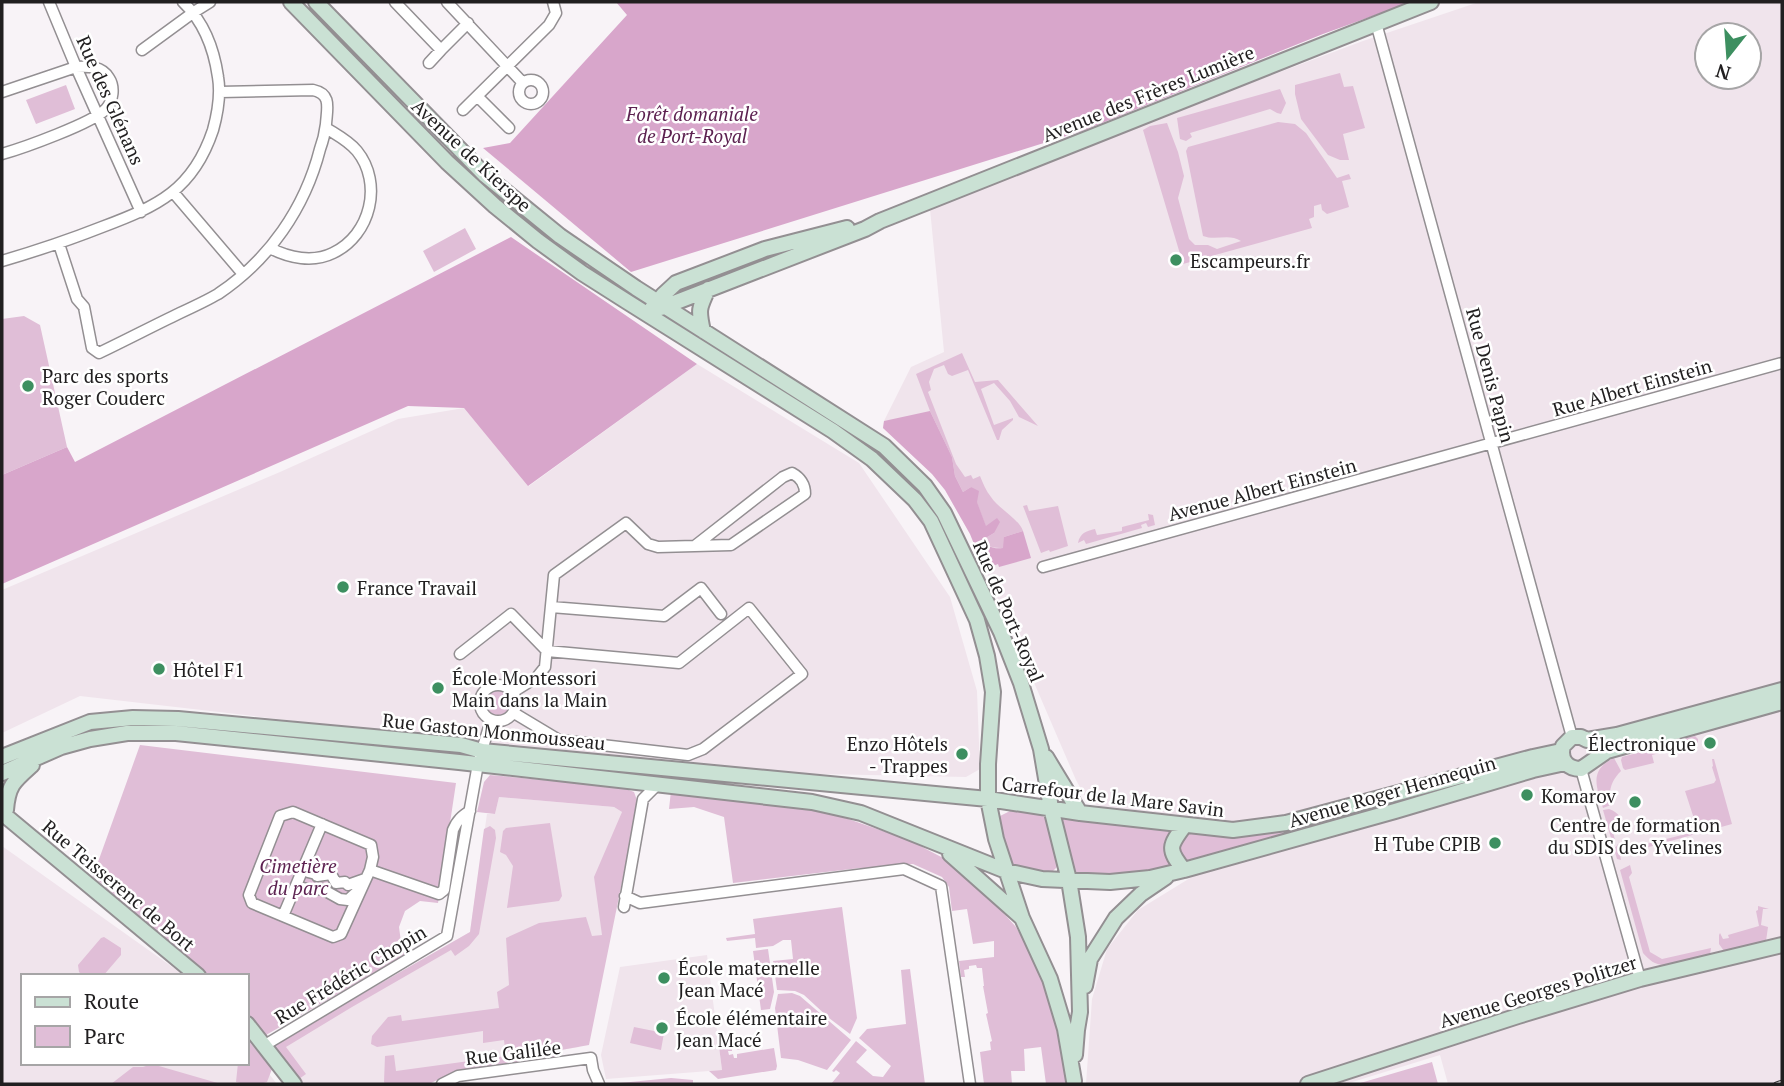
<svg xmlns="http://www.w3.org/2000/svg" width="1784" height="1086" font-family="'PT Serif',serif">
<rect width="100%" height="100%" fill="#f8f3f7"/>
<path fill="#f0e4ec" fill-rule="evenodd" d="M1479 2H1782V1084H1448L1440 1055 1346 1084H1086L1092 999 1107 949 1138 910 1195 875 1193 822 1105 809 1087 800 1076 780 970 534 945 490 932 474 883 428 884 421 911 367 944 352 930 209 1141 124 1363 41ZM1707 35H1749V77H1707Z
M697 364 859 463 950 597 977 691 980 769 966 777 771 773 495 744 80 696 2 733V590L280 472 398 419 464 408 529 486Z
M499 797 614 807 622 812 602 935 579 1047 561 1050 557 1058 453 1072 429 1084H303L273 1045 470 932 487 814H495Z
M2 846 185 976H23V1063H247V1046L277 1084H2Z
M707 955 722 1070 606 1079 601 1055 620 967Z"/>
<path fill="#e0bed7" d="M1340 73 1344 87 1353 86 1365 128 1343 134 1349 160H1340L1328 155 1301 119 1295 94V85Z
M66 85 75 109 36 124 26 100Z
M1280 89 1286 103 1281 114 1277 113 1270 109 1190 133 1192 137 1186 141 1180 139 1177 118Z
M1278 122 1295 124 1306 133 1337 178 1349 174 1351 179 1342 181 1349 207 1327 214 1322 210 1321 204 1314 206V217L1309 219 1312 228 1183 264 1143 130 1150 126 1167 123 1178 152 1184 176 1178 198 1189 239 1195 245H1208L1217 249 1241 241C1229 233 1216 241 1203 236L1186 151 1188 147Z
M465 228 476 249 434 272 423 251Z
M24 316 40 325 67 447 2 475V319Z
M962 353 975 382 998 380 1038 426 1019 417 1010 401 994 383 981 389 994 425 1013 418V420L1002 430 999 440H997L968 370 952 376 948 374 944 365 934 369 929 382 931 390 928 392 956 464 965 477 971 475 973 479 980 476C983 483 986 491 991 497 998 508 1020 520 1023 531L1004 537V548C994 548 988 548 984 539L994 533 986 527 971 487 963 492 955 476 952 457 930 411 916 374Z
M1027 505 1029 511 1058 506 1068 546 1050 552 1049 550 1041 553 1023 506Z
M1148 514 1153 515 1155 525 1148 527 1146 523 1141 525 1142 528 1086 544 1084 540 1078 543C1080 533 1086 531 1095 529L1097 535 1122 531V527L1149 520Z
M485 703a14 14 0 1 1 28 0a14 14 0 1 1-28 0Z
M1695 736 1698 739V743L1652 755 1654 763 1625 770 1623 768 1621 760 1622 757 1682 741V739Z
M140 745 456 783 438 903 420 901 405 911 399 927 401 942 409 953 266 1035 247 1014V976H206L93 876Z
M1551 755 1553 759 1190 864C1178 859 1178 852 1176 840L1181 836 1188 833 1238 834Z
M1614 758 1621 771C1611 781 1608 791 1611 805L1603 808C1596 786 1589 770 1614 758Z
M1712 759H1714L1732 824 1620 855 1621 860 1617 859 1614 849 1618 844 1622 845 1624 852 1633 850 1638 846 1698 831 1685 791 1714 783 1716 780 1712 767 1713 766Z
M490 775 621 787 634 792 638 803 589 1045 561 1050 557 1058 453 1072 429 1084H385L384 1082 385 1056 394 1055 396 1071 506 1056 504 1040 483 1043V1031L377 1047 371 1044 372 1036 388 1017 401 1015 402 1021 499 1008 497 992 509 985 506 938 539 923 586 917 592 936 602 935 594 877 622 812 614 807 499 797 495 814 477 812 484 782Z
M671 791 825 811 909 840 945 859 991 899 1016 927 1040 969 1062 1047 1068 1084H1046L1041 1047 1024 1049 1025 1071H1011L1012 1084H984L980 1052 991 1050 990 1042 992 1041 986 1014 988 1013 983 986H984L982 968H977L976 965 969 966V969L964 970 965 977H961L959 961 994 957V941L973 944 967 909 952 911 949 887 942 877 913 864 879 866 877 870 860 868 733 883 724 817 694 807 669 809Z
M1609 809C1618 812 1623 819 1625 827L1622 828 1623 830 1613 832 1615 840 1611 838 1603 810Z
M1010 811C1020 812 1036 811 1044 817 1053 824 1057 855 1058 866L1050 874 1011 865 998 822 1000 816Z
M1060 817 1173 830 1176 867 1136 875 1072 877Z
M550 823 562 896 559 901 507 908 513 866 506 855 500 852 503 831 506 828Z
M490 826 495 830 496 838 479 934 469 946 455 956 451 950 352 1007 286 1047 306 1074 299 1079 273 1045 470 932 484 829Z
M1630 865 1632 873 1629 877 1650 952 1662 959 1711 948 1710 955 1664 965C1655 965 1649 960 1643 953L1620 870Z
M1758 906 1769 909H1763L1761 925 1768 927 1766 941 1724 951 1719 944V935L1720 933 1723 939 1729 938 1728 935 1759 926 1756 911 1758 910Z
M842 907 857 1018 850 1034 829 1018 804 995 795 991 777 990 773 961 793 959 791 940H783L773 946 756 948 755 938 727 941 726 938 755 934 753 919Z
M104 937 121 948V955L103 976H83L79 972 78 965 101 938Z
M768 949 774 992 770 1009 761 1010 753 951Z
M910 969 925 1084H831L840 1073 836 1070 834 1072 832 1071 856 1041 867 1050 856 1062 873 1076 883 1077 891 1066 859 1038 867 1029 906 1024 901 970Z
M792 993 800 996 851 1040 827 1070 798 1060 781 1058 775 1008 778 994Z
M634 1027 664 1033 661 1050 630 1043Z
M743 1038 747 1048 737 1050 736 1046H732V1051H728L729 1055 733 1054 734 1058H737V1054L774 1048 777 1066 776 1070 718 1079 709 1071 722 1070 718 1039Z
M247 1039 272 1069 267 1082C257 1086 245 1085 236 1082L238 1063H247Z
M1432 1062 1438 1084H1357Z
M152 1064 221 1084H111L133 1067H143Z
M671 1078 693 1080V1084H610Z"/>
<path fill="#d8a6cb" d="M616 2H1411L1323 34 1082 131 631 272 483 148 510 143 627 15Z
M511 237 697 364 528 486 464 408 408 406 2 584V475L67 447 75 462Z
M930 411 952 457 955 476 963 492 971 487 979 491 977 502 986 526 997 518 1000 522 994 533 984 539C988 548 994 549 1003 548L1004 537 1023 531 1031 558 999 567 998 564 993 566 994 569 985 571 970 534 945 490 932 474 883 428 884 421Z"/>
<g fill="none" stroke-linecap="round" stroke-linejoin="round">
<defs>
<path id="street" d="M49 2 76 67 141 212
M395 2 441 50 468 23
M447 2 523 83
M1376 23 1572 737
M142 50 194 12 210 2
M429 63 441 50
M519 92a12 12 0 1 1 24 0a12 12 0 1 1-24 0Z
M2 92 76 67C88 66 102 66 109 78 115 87 113 101 106 109 93 123 23 148 2 154
M478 97 509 128
M463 110 549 25 556 13 553 2
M173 192 243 274
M59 244 77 299 84 307 92 348 99 353C126 340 153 326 180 313 193 307 206 301 218 294 269 260 305 208 320 149 323 141 325 132 326 124 327 108 332 94 313 90L220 92
M270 248C289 258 313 263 333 253 371 235 383 183 357 151 349 141 337 135 326 128
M2 261C36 251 69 240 102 227 158 206 193 190 213 130 218 112 221 95 218 77 214 49 204 22 183 2
M1043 567 1782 363
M551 607 664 616 701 588 721 614
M460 654 511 614 547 651 679 663 749 608 802 674 703 749 688 755 559 740 514 713
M480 703a18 18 0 1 1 36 0a18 18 0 1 1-36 0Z
M513 692 537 677 545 667 554 575 626 523 648 544 658 547 731 545 805 494C805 484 801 478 792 473L783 477 696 545
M1581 769 1640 979
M304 867 308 872 316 874 317 876 331 874 336 883 345 882 348 885 365 879
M370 870 341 934 333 937 252 903 249 895 280 816 293 812 371 845 373 857 370 870 439 894 444 890 453 830C457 820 462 816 470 811
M296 886 310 890 322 889 340 899 348 900 359 890
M625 896 640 903 904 869 941 886 970 1084
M624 907 643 799 658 784
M283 916 322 824
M265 1045 447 936 478 764 491 720
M442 1084 458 1076 591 1058 593 1070 599 1084"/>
<path id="secondary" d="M291 2 447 162 495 206 538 241 582 273 626 301 833 431 872 459 915 500 931 521 977 620 987 656 993 692 988 764V799L996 839 1022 918 1050 979 1065 1029 1074 1081
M316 2 485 175 560 236 636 288 884 446 925 486 944 513 1001 632 1021 683 1041 749 1051 808 1069 880 1078 937 1080 1012 1077 1030 1075 1055
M652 308 663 295 676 283 765 249 847 228
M661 308 865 229 880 221 1431 2
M703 331C698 310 699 308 708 289
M1782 690 1617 735 1587 740 1581 737H1572L1563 746C1559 760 1568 769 1581 769L1607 751 1782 702
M2 757 90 722 133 718 178 719 428 742 461 745 482 751 988 799 1080 813 1233 830 1286 823 1533 757 1561 751
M1046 757 1080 813
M2 773 61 747 90 739 127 733H176L459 762 812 802 861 813 1006 871 1042 879 1110 882 1150 878 1184 870 1395 811 1533 770 1565 763
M6 810C8 785 14 781 32 765
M2 813 198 976
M950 854 1021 917
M1184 870C1167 849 1169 846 1185 825
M1085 986 1090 959 1116 918 1141 894 1166 877
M247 1024 294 1084
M1308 1084 1518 1016 1640 979 1782 945"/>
</defs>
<use href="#street" stroke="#938f92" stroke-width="13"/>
<use href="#secondary" stroke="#938f92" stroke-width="18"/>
<use href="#street" stroke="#fff" stroke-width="10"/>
<use href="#secondary" stroke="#cae1d4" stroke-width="14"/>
<defs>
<path id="rail" d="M1776 1084 1782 1082"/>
</defs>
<use href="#rail" stroke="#393738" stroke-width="5"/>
<use href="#rail" stroke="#fff" stroke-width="2.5" stroke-dasharray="8" stroke-linecap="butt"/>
</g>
<g fill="#3d8f60" stroke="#fff" stroke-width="2.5">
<circle cx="1176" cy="260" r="7"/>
<circle cx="28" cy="386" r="7"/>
<circle cx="343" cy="587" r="7"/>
<circle cx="159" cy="669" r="7"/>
<circle cx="438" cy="688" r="7"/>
<circle cx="1710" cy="743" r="7"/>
<circle cx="962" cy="754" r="7"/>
<circle cx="1527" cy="795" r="7"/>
<circle cx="1635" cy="802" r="7"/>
<circle cx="1495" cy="843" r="7"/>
<circle cx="664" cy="978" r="7"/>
<circle cx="662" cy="1028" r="7"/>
</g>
<g text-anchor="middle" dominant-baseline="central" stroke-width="5" stroke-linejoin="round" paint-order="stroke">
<g font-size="19" fill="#211f20" stroke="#fff">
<text transform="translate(1148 93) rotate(-22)">Avenue des Frères Lumière</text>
<text transform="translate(111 100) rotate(66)">Rue des Glénans</text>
<text transform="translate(472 155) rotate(43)">Avenue de Kierspe</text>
<text transform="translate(1491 375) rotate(75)">Rue Denis Papin</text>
<text transform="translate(1632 387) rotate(-16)">Rue Albert Einstein</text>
<text transform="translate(1262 489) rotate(-15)">Avenue Albert Einstein</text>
<text transform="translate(1009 611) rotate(67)">Rue de Port-Royal</text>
<text transform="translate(494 731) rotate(6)">Rue Gaston Monmousseau</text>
<text transform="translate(1392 791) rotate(-16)">Avenue Roger Hennequin</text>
<text transform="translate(1113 796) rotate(7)">Carrefour de la Mare Savin</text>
<text transform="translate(119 885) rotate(40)">Rue Teisserenc de Bort</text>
<text transform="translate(350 974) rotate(-31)">Rue Frédéric Chopin</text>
<text transform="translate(1538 991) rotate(-17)">Avenue Georges Politzer</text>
<text transform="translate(513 1052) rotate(-7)">Rue Galilée</text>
</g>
<g font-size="19" font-style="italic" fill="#5c2150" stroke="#fff">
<text x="692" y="113">Forêt domaniale<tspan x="692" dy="22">de Port-Royal</tspan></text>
<text x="298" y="865">Cimetière<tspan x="298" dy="22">du parc</tspan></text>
</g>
<g font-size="19" fill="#211f20" stroke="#fff" text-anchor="start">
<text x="1190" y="260">Escampeurs.fr</text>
<text x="42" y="375">Parc des sports<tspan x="42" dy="22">Roger Couderc</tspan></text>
<text x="357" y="587">France Travail</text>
<text x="173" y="669">Hôtel F1</text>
<text x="452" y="677">École Montessori<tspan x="452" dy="22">Main dans la Main</tspan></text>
<text x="948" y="743" text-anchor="end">Enzo Hôtels<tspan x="948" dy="22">- Trappes</tspan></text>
<text x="1696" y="743" text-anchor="end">Électronique</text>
<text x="1541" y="795">Komarov</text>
<text x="1635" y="824" text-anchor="middle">Centre de formation<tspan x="1635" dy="22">du SDIS des Yvelines</tspan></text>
<text x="1481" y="843" text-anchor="end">H Tube CPIB</text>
<text x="678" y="967">École maternelle<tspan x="678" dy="22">Jean Macé</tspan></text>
<text x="676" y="1017">École élémentaire<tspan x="676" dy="22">Jean Macé</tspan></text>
</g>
</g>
<rect width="1784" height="1086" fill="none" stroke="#211f20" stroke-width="7"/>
<rect x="21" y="974" width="228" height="91" fill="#ffffff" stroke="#a6a5a6" stroke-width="2"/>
<rect x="35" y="997" width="35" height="10" fill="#cae1d4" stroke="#a6a5a6" stroke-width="2"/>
<text x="84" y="1009" font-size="21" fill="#211f20">Route</text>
<rect x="35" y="1026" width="35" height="21" fill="#e0bed7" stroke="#a6a5a6" stroke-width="2"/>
<text x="84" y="1044" font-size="21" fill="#211f20">Parc</text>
<g transform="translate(1728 56) rotate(197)"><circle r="33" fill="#ffffff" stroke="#a6a5a6" stroke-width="2"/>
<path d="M0-5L12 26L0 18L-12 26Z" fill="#3d8f60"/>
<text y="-10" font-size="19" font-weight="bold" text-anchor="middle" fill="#211f20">N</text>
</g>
</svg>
